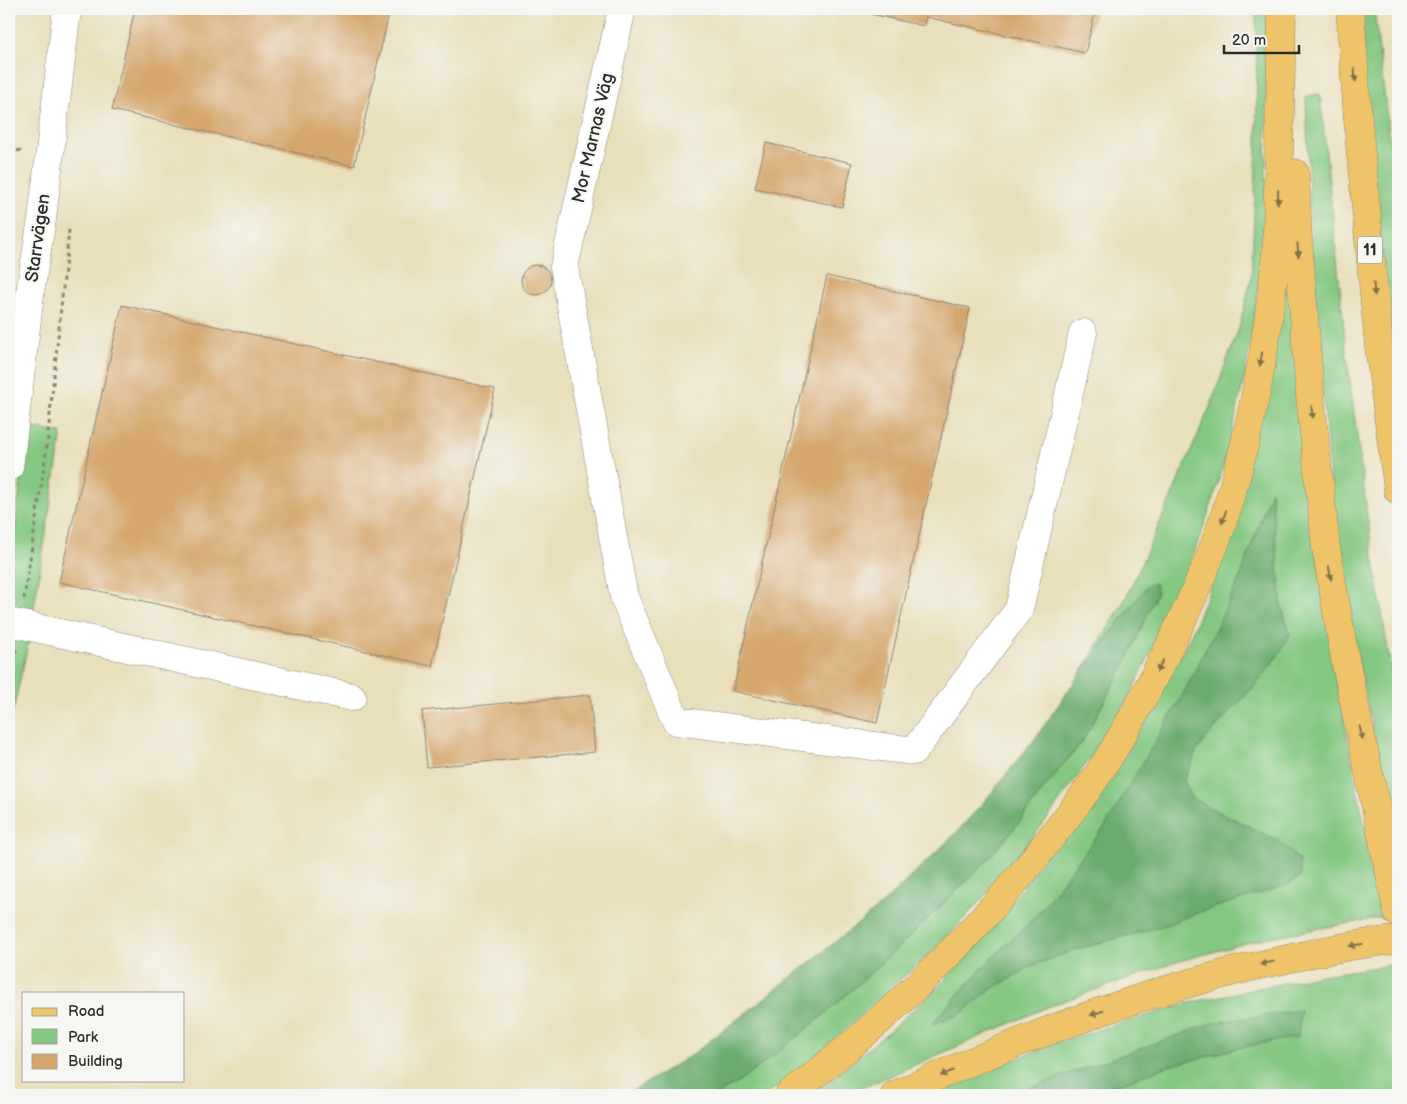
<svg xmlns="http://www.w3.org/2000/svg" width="1407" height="1104" font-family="'Balsamiq Sans',sans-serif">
<rect width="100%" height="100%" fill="#f6f6f2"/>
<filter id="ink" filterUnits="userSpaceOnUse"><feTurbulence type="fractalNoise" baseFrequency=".02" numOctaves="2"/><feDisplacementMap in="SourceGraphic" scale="10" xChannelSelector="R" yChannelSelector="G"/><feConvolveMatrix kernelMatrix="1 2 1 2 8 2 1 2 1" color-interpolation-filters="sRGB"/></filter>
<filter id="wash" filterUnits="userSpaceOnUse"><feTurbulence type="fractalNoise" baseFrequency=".0096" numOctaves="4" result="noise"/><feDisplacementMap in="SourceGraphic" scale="20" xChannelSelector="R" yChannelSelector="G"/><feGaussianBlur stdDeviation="1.12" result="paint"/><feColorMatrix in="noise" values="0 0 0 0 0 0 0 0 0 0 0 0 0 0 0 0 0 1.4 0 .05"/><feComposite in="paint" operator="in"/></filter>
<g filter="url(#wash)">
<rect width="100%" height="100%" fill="#e8dfbb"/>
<path fill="#83c781" stroke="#577956" d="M1256 9H1267L1266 208 1257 295 1245 375 1227 453 1209 512 1183 583 1160 634 1129 697 1101 743 1047 819 997 882 942 943 787 1081 765 1095H715L739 1082 885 960 983 865 1017 825 1049 782 1082 742 1129 656 1157 592 1147 586 1082 671 1126 598 1170 500 1209 409 1239 328 1251 280 1257 145Z
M1356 9H1374L1398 210V411Z
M1320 94 1347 358 1369 529 1398 715V846L1357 656 1336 537 1329 469 1311 244 1306 96Z
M1288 270 1336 677 1364 823 1385 917 1265 938 1176 962 1052 1005 846 1095H813L886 1034 940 985 993 928 1154 706 1190 637 1209 591Z
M27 427 62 433 28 645 9 728V585Z
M1398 964V1095H925L1061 1041 1189 1003 1322 975Z"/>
<path fill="#6aac6f" stroke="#4a6c4d" d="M1271 490 1282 608 1290 633 1279 654 1252 689 1224 718 1197 750 1184 780 1190 796 1205 805 1279 841 1299 860 1301 876 1287 885 1200 912 1163 926 1074 950 1032 966 990 990 961 1014 930 1025 991 959 1036 916 1106 825 1180 700 1215 631 1242 573Z
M1155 583 1157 592 1129 656 1082 742 1049 782 1017 825 983 865 885 960 831 1009 777 1053 739 1082 715 1095H626L690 1056 766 997 879 907 955 834 988 797 1034 740 1082 671 1147 586Z
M1301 1010 1298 1037 1242 1047 1165 1067 1090 1095H1009L1212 1023Z"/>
<g id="blocks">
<path fill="#d5a76e" d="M135 9H390L354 166 112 110Z
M849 9H1096L1085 53 926 17 924 26Z
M766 143 852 163 842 207 755 188Z
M521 280a15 15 0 1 1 30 0a15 15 0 1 1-30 0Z
M827 276 970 308 877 723 733 691Z
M122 305 495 389 432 666 59 582Z
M590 695 595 752 427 767 422 711Z"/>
</g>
</g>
<g filter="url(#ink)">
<use href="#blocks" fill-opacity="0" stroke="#8a8573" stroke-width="1"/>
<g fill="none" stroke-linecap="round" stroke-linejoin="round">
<defs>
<path id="minor" d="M622 9 564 267 624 597 676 721 914 751 1019 609 1083 333
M9 467 31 286 42 219 67 9
M9 622 352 697"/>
<path id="major" d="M1350 9 1359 133 1379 347 1398 490"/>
<path id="highway" d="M1295 173 1298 239 1310 394 1326 548 1345 659 1398 913
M789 1095C877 1028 953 956 1024 871 1049 840 1075 809 1097 776 1129 727 1156 675 1181 622 1197 588 1213 553 1224 518 1251 433 1268 342 1276 253 1278 231 1277 207 1278 184 1280 126 1281 67 1282 9
M895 1095C1020 1039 1148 988 1283 960 1321 951 1359 943 1398 940"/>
</defs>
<use href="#minor" stroke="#8a8573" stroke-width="29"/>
<use href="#major" stroke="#8a8573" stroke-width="29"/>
<use href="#highway" stroke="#8a8573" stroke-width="29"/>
<path stroke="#8a8573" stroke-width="3" stroke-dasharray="4 4" stroke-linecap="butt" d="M9 150 24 151
M24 599 46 453 69 230
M9 708 16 649"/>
<use href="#minor" stroke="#fff" stroke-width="28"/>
<use href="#major" stroke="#efc469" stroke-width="28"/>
<use href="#highway" stroke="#efc469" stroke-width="28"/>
</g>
<defs><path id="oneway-solid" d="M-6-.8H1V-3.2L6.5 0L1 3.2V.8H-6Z" transform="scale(1.25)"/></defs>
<g fill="#837047">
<use href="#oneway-solid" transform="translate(1355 75) rotate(86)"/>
<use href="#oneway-solid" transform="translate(1278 197) rotate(92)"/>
<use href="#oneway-solid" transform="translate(1298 250) rotate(85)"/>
<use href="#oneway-solid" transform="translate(1374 289) rotate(85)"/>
<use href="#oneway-solid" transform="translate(1261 359) rotate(100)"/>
<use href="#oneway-solid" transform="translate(1312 412) rotate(84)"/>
<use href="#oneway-solid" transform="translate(1224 517) rotate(107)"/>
<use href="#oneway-solid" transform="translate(1330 573) rotate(80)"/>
<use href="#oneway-solid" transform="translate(1160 666) rotate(118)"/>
<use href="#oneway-solid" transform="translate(1361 733) rotate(78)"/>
<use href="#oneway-solid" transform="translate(1356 945) rotate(170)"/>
<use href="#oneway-solid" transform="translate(1267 963) rotate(168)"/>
<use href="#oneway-solid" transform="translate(1097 1013) rotate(161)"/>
<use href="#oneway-solid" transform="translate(947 1073) rotate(157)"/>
</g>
</g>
<g text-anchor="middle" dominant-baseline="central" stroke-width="4.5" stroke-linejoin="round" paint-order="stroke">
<rect fill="#f6f6f2" stroke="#686867" stroke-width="1" x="1357.5" y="236.5" width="25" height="27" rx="4"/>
<g font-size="16" font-weight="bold" fill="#2b2b2b">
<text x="1370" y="250">11</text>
</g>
<g font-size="18" fill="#2b2b2b" stroke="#f6f6f2">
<text transform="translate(593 138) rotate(-77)">Mor Marnas Väg</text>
<text transform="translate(38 238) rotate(-82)">Starrvägen</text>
</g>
</g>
<rect width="1407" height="1104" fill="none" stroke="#f6f6f2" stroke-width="30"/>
<rect x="22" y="992" width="162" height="90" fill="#f6f6f2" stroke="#a5a5a2"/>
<rect x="32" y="1008" width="25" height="8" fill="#efc469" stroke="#a5a5a2"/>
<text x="68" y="1016" font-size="15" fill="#2b2b2b">Road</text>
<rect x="32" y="1029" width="25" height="15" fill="#83c781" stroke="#a5a5a2"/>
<text x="68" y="1042" font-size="15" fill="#2b2b2b">Park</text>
<rect x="32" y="1054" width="25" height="15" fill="#d5a76e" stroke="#a5a5a2"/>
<text x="68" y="1066" font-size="15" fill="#2b2b2b">Building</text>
<path d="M1224 45v8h75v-8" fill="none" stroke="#2b2b2b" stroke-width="2.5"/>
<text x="1232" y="45" font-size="15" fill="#2b2b2b" stroke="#f6f6f2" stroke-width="4" paint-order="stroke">20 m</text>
</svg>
